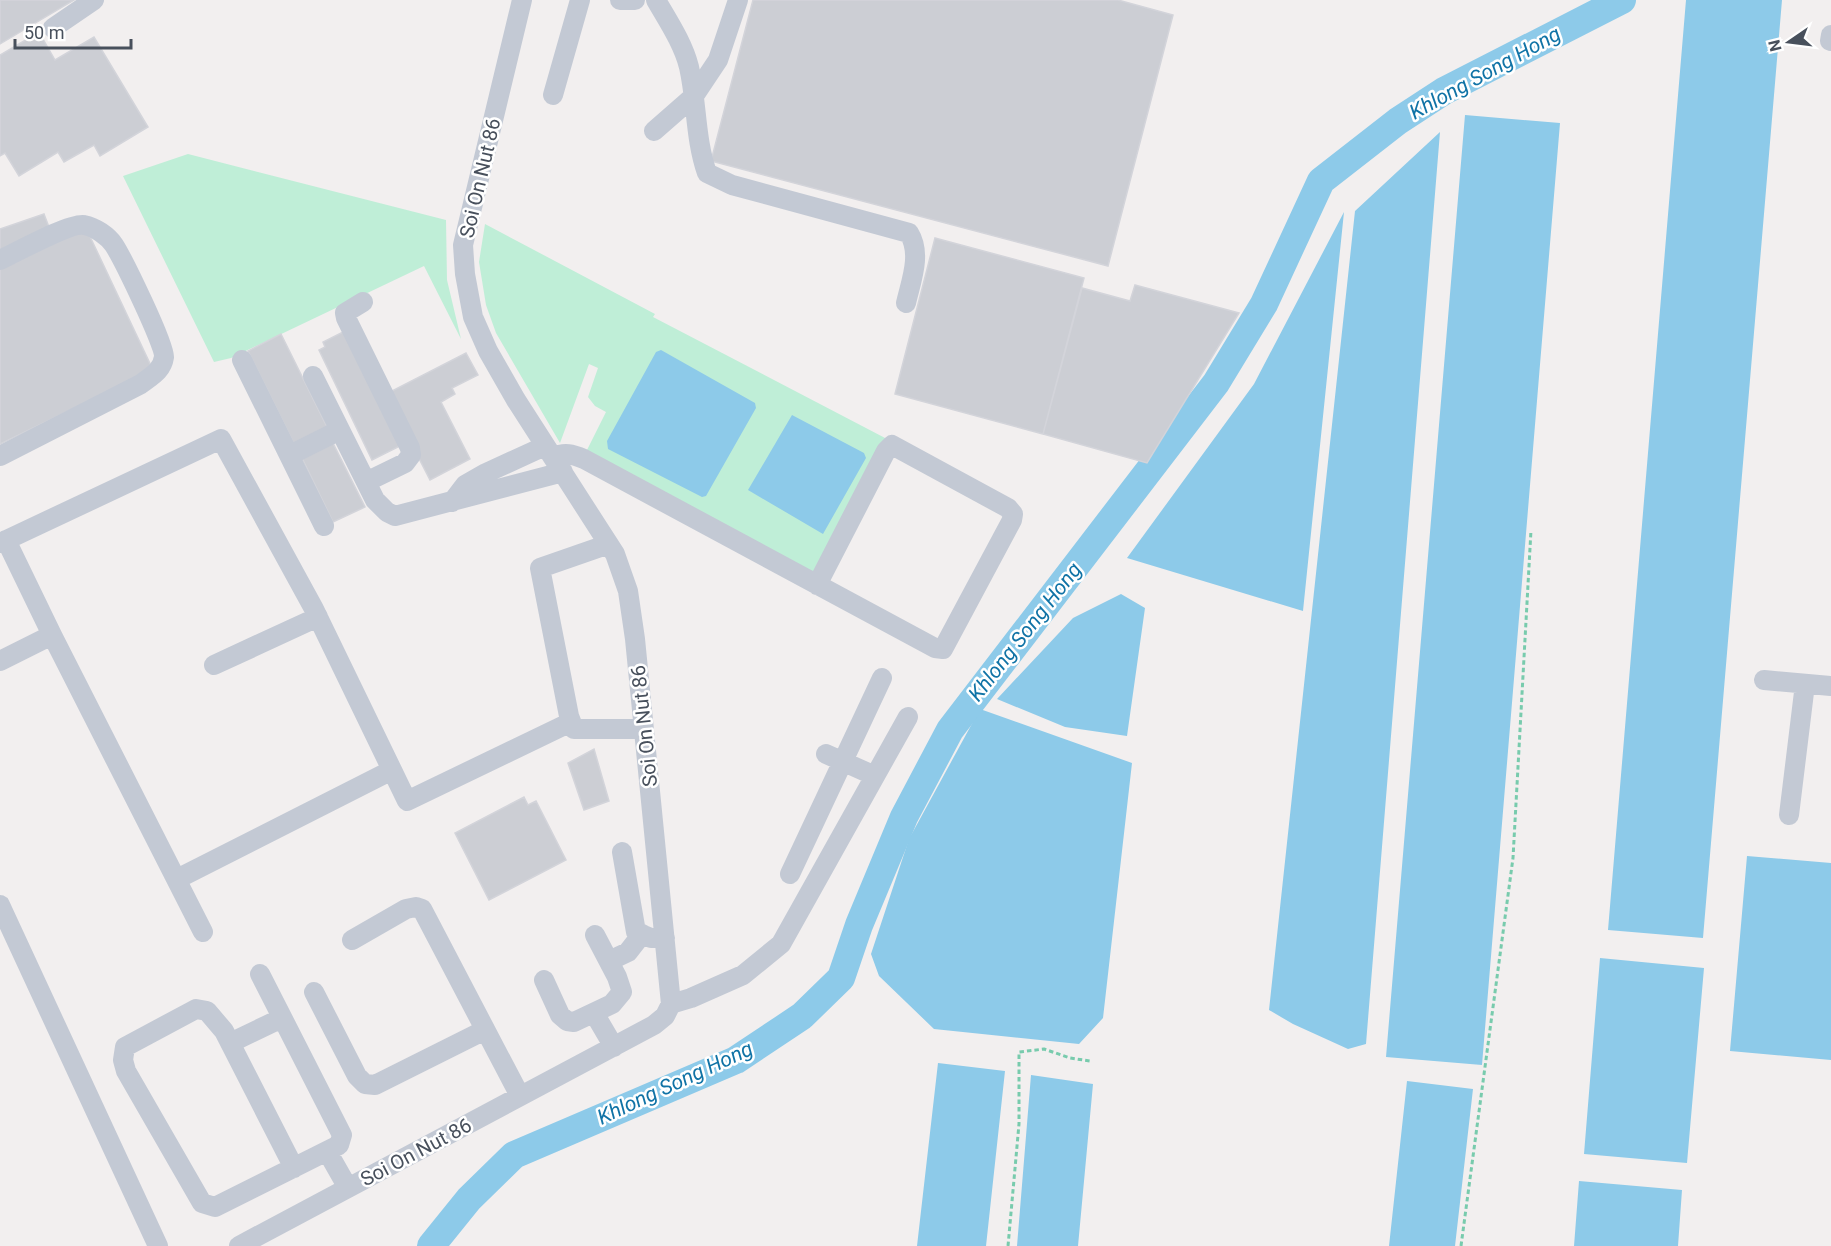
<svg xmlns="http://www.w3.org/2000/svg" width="1831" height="1246" font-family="Roboto,sans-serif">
<rect width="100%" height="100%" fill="#f2efef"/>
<path fill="#bfeed7" d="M188 154 446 220 447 280 461 339 424 266 231 358 214 362 123 176Z
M485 224 655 314 653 317 887 439 816 575 586 452 606 412 595 406 588 397 598 368 589 364 560 443 496 333 486 305 479 262Z"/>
<path fill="#8dcae9" d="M1686 0H1782L1703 938 1608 930Z
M1465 115 1560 123 1482 1065 1386 1057Z
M1440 132 1366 1044 1348 1049 1293 1024 1269 1010 1355 211Z
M1344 212 1303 611 1127 558 1254 384Z
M661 350 755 403 756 408 706 496 702 497 608 449 607 441 656 352Z
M792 415 864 453 866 458 823 534 748 490Z
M1121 594 1145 608 1127 736 1065 727 997 699 1073 618Z
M980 709 1132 763 1103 1018 1079 1044 934 1029 879 976 871 954 909 839Z
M1747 856 1831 863V1060L1730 1051Z
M1600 958 1704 968 1687 1163 1584 1154Z
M938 1063 1005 1071 986 1246H917Z
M1031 1075 1093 1084 1078 1246H1017Z
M1407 1081 1473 1089 1455 1246H1389Z
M1579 1181 1682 1190 1678 1246H1574Z"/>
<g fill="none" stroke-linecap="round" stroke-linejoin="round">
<path stroke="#8dcae9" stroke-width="16" d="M1621 0H1622"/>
<path stroke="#8dcae9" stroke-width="28" d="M431 1246 469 1199 514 1155 736 1060 802 1016 841 978 859 925 904 817 950 730 1216 383 1264 304 1321 181 1398 121 1444 91 1622 0"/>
</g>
<path fill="#ccced4" stroke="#d3d4da" stroke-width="1.5" d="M0 0H74L0 44Z
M753 0H1118L1173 15 1108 266 711 161Z
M39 32 55 60 94 37 148 127 100 156 94 145 64 162 58 152 19 176 5 153 0 156V55Z
M44 214 52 235 0 253V229Z
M86 228 153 370 0 444V269Z
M935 238 1084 278 1043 434 895 394Z
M1135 285 1239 313 1147 463 1043 434 1082 288 1130 301Z
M345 331 402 445 372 460 319 350 325 347 323 342Z
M281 334 329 431 296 448 248 351Z
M466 353 478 375 452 388 455 394 441 402 470 459 430 480 386 394Z
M332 441 365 507 333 522 301 456Z
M594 749 609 801 584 810 568 763Z
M524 797 528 805 536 801 566 860 489 900 455 833Z"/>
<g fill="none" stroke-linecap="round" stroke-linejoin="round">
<path stroke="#78cbad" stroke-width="3" stroke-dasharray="4.5 3" stroke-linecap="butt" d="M1008 1246 1019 1124V1052L1044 1049 1070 1058 1090 1061
M1461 1246 1513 858 1531 530"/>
<path stroke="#c3c9d4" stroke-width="20" d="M620 0H635
M656 0C668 21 683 43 689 67 697 102 695 139 707 173L732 185 909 233C922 254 911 281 906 303
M53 28 94 0
M1830 41 1831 35
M553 95 580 0
M654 131 694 96 718 60 738 0
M0 260C15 253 71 222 84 225 95 227 108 236 114 245 123 259 165 345 164 357 162 371 151 376 141 384L0 456
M363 302 345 313 346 318 410 448 411 455 405 463 366 482
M242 360 324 526
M313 376 375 500 387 512 395 516 563 472
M290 455 340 430
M553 457C565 452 572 454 584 459L935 648 943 649 1012 520 1013 514 1008 508 892 445 886 451 817 585
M452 502 465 485 486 473 545 446
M6 540 52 635 203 932
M0 543 221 439 314 609 407 801 571 722
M609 544 540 568 569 716 574 729H644
M0 661 52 635
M214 665 318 617
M1764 680 1831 686
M826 754 875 776
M1789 815 1805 684
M622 852 636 932 651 938H665
M790 874 882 678
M177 879 392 770
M0 905 158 1246
M352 940 406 909 416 907 422 909 520 1096
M609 961 628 952 642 934
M260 974 342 1135 339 1145 215 1207 202 1203 126 1071 123 1060 125 1047 196 1009 207 1011 224 1031 294 1168
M544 980 560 1015 567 1021 574 1022 612 1004 622 992 617 977 595 935
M314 992 357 1076 365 1084 375 1085 485 1030
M671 1004 691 998 743 975 781 944 908 717
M594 1013 614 1047
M230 1043 282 1018
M327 1151 348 1188
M239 1246 654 1025 665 1016 671 1004 635 639 628 591 615 554 516 400 488 351 473 317 465 274 463 245 522 0"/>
</g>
<g text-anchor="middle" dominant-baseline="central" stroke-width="5" stroke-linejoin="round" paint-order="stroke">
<g font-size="20" fill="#48505c" stroke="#fff">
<text transform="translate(480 178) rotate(-77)">Soi On Nut 86</text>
<text transform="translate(644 726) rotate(-96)">Soi On Nut 86</text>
<text transform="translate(416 1152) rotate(-28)">Soi On Nut 86</text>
</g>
<g font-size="21" font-style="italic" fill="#1073a6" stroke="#fff">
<text transform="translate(1485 73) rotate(-29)">Khlong Song Hong</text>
<text transform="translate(1025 632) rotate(-52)">Khlong Song Hong</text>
<text transform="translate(675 1083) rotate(-25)">Khlong Song Hong</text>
</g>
</g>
<g transform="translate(1789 42) rotate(256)" stroke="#ffffff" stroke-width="4.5" paint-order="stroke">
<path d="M0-4.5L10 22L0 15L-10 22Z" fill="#48505c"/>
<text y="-9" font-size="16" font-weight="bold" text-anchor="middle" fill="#48505c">N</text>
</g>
<path d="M15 39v9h116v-9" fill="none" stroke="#48505c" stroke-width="3"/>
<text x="24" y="39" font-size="18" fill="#48505c" stroke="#ffffff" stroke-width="4.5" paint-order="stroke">50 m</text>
</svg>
